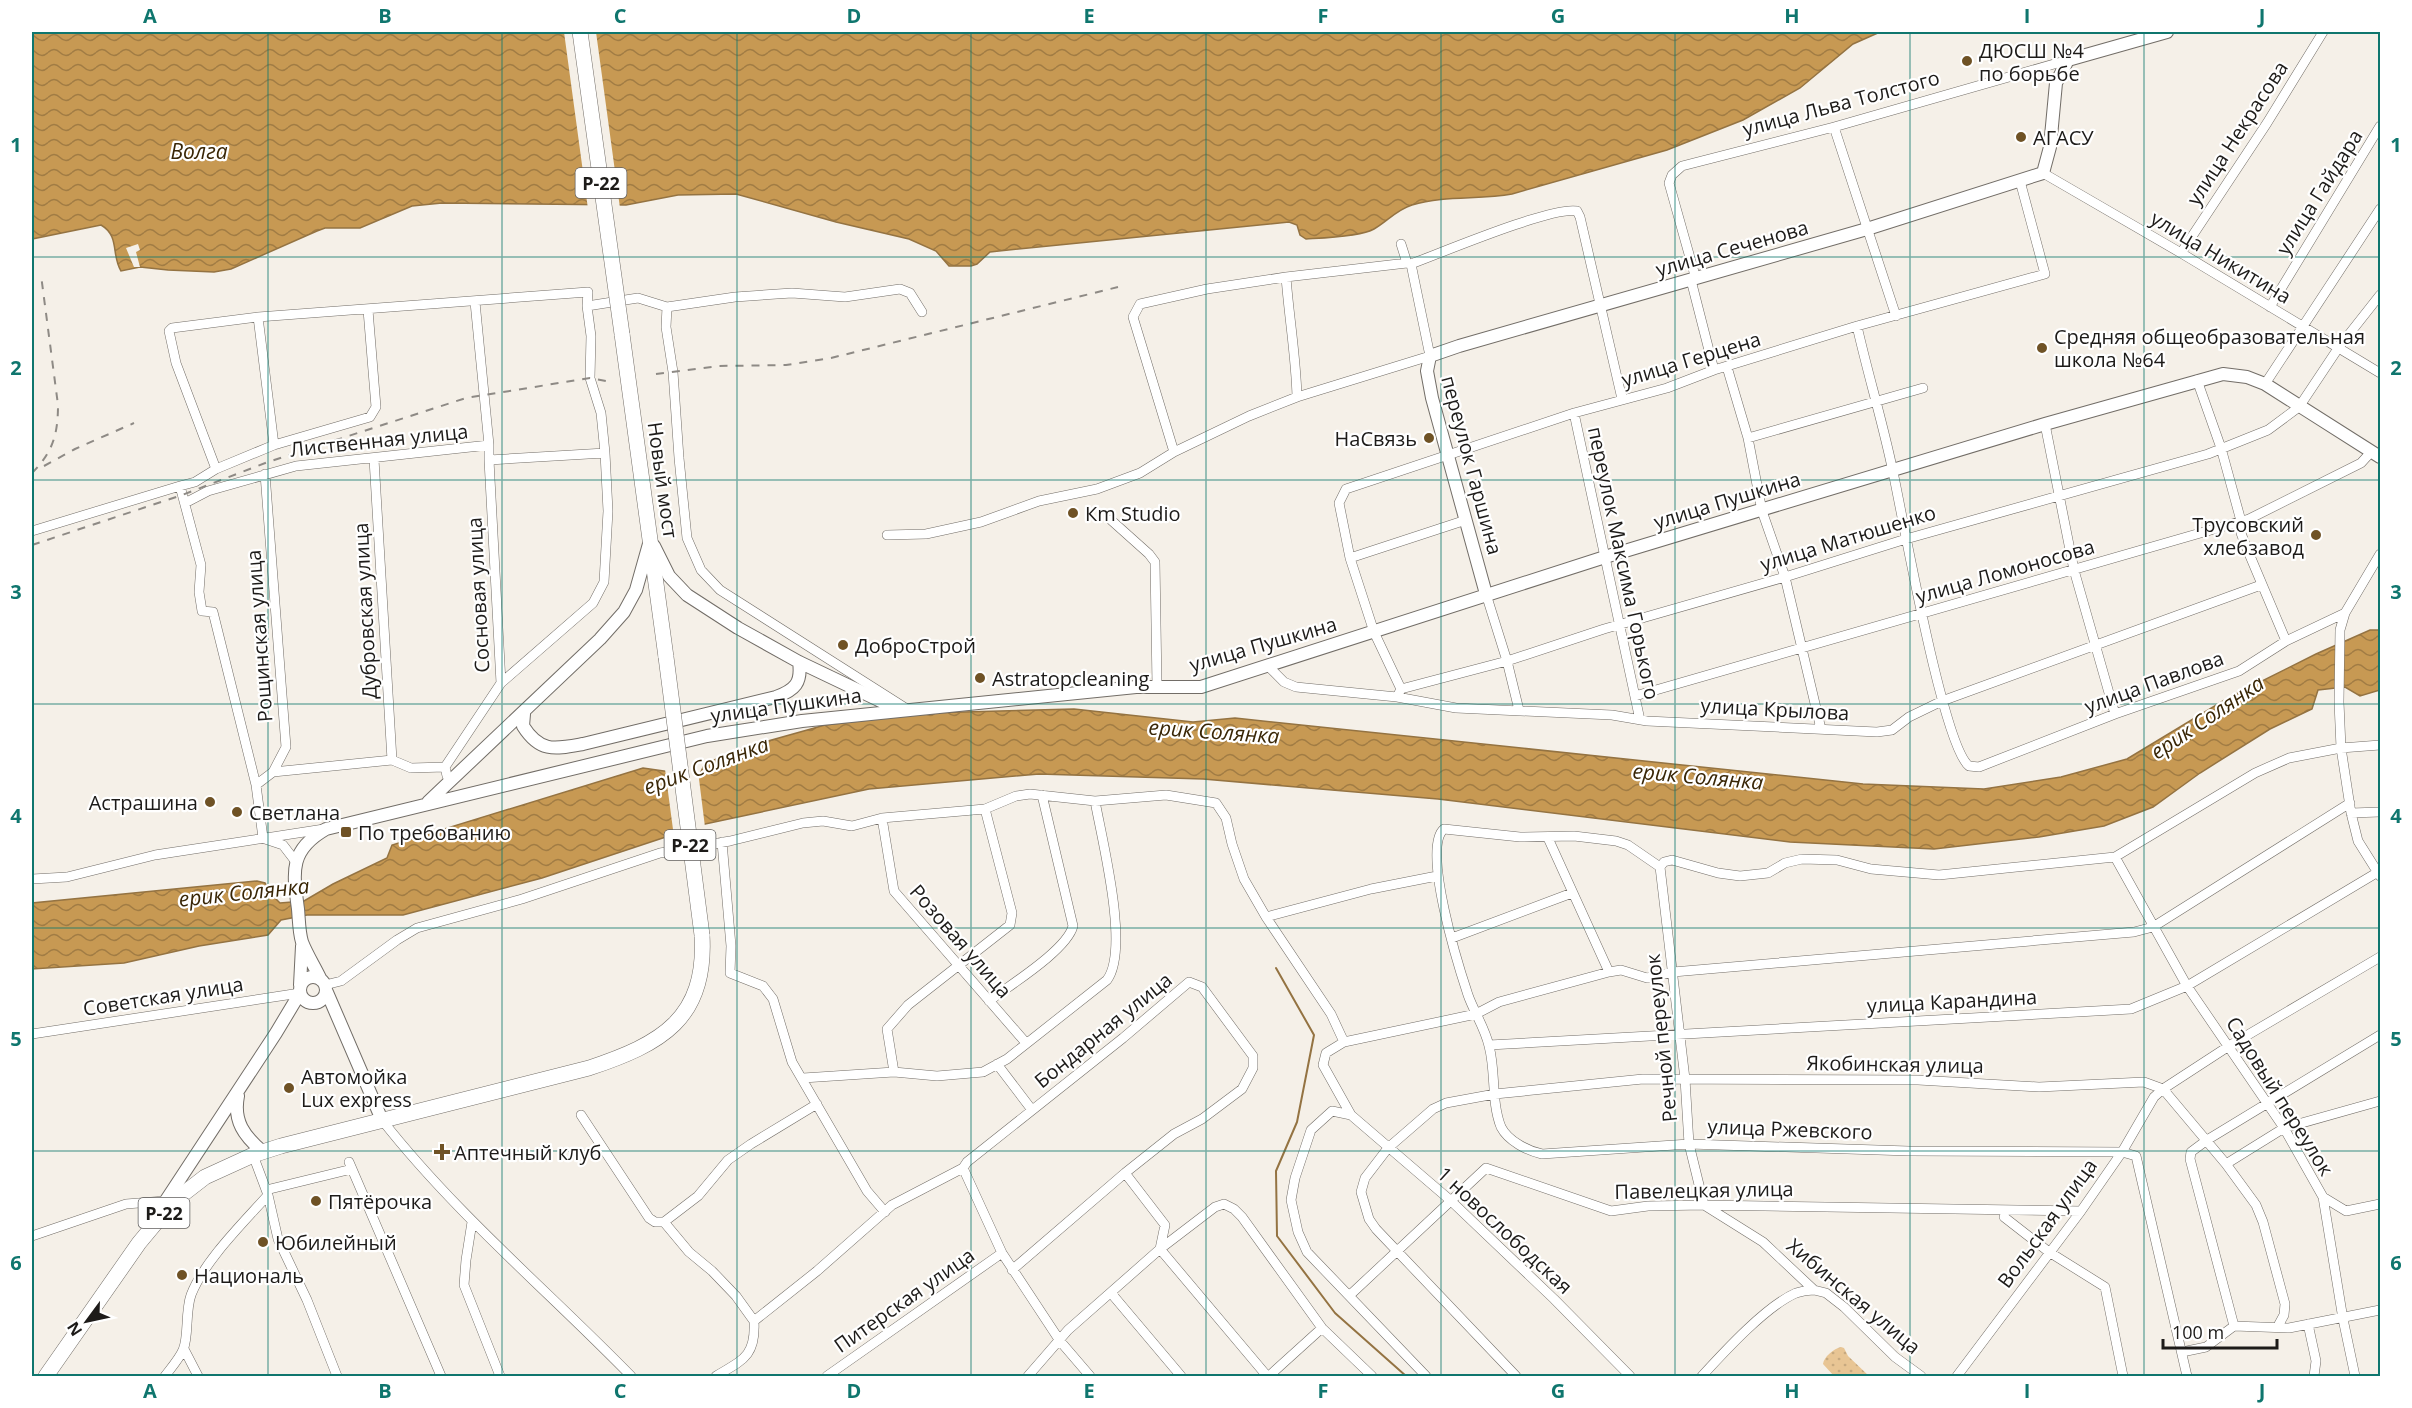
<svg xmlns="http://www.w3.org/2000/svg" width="2412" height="1408" font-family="'Open Sans',sans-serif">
<defs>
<pattern id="park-dots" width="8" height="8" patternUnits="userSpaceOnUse" patternTransform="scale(1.5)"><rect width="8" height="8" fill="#e8c594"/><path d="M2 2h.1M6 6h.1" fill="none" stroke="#c7a97f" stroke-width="1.8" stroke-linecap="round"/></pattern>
<pattern id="water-waves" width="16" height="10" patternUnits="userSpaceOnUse" patternTransform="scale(1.5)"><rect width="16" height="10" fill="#c79953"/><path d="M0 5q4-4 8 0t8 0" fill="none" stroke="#a17c44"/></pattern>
</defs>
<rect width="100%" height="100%" fill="#f5f0e8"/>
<path fill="url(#park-dots)" d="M1841 1347 1844 1348 1848 1356 1869 1376H1834L1823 1364C1824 1357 1833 1349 1841 1347Z"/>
<path fill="url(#water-waves)" stroke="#947342" stroke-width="1.5" d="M32 32H1880L1853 44 1800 88 1743 120 1667 150 1512 194C1479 200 1445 195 1412 205 1396 210 1388 221 1374 229 1360 237 1322 238 1306 239L1300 235 1297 225 1289 222 999 251 990 252 977 264 971 266H949L936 251 909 239 836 222 736 194 678 195 626 205 442 203 412 206 360 228H325L317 231 231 269 214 272 168 270 140 267 121 271C111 255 120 236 101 225L32 239Z
M2370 630H2380V690L2360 696 2345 687 2318 690 2312 709 2270 729 2200 773 2153 807 2104 826 2039 837 1934 849 1790 842 1438 799 1203 779 1039 774 869 789 705 824 542 878 403 915H307L281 920 268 935 199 946 124 963 32 969V903L257 881 265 883 273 896 280 903 304 901 333 884 387 858 392 845 643 768 699 776 705 763 768 741 825 725 928 713 1074 709 1193 722 1235 718 1863 784 1984 789 2061 777 2127 759 2228 698 2316 654Z"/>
<path fill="#f5f0e8" d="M564 32H596L620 208 588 209Z
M138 244 140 250 136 252 140 267H134L126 248Z
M665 769 697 773 698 771 705 827 674 837Z"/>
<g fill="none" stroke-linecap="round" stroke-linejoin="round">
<path stroke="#947342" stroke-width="2" d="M1276 968 1314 1035 1297 1122 1276 1171 1277 1236 1335 1313 1406 1376"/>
<defs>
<path id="minor" d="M1834 127 1896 316
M2043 173 2181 253 2380 373
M2181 253 2267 123 2323 32
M1411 264C1441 253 1552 206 1577 211L1580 217 1622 399
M1286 277C1289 317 1296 357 1297 397
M1696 279 1669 183 1672 175 1682 166 1834 127 2068 60
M1691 280 1714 370
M475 302 489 445
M667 307 666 327 673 372 679 458 687 538 701 570 720 590 907 709
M2270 307 2380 126
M258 317 274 445
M1857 326C1868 375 1883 423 1893 472 1903 518 1943 746 1969 766L1979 767 2115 714 2239 671 2286 641 2345 613
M1727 367 1748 438 1762 511 1785 577 1821 729
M2197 380 2221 448 2241 521V533L2245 544 2286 641
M2265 384 2380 209
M1574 413 1640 720
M2045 424 2074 570 2115 714
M1748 438 1923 388
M1174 452 1133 317 1140 304 1207 289 1286 277 1407 263
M374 459 392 760
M216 469 274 445 370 417 376 407 368 310
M180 486 195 482 216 469 176 363 169 331 172 328 258 317 588 292 587 306 638 298 667 307 735 297 792 293 845 297 900 289 910 293 922 312
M185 503 208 491 296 466 489 445V460L605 453
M1111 520 1149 554 1155 562 1157 686
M32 531 180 486 201 565 199 592 202 611 213 612 256 785 263 838
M887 535 926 534 981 522 1039 501 1097 489 1140 473 1174 452 1249 416 1297 397 1430 356 1411 264 1407 263 1401 244
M2380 554 2345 613 2340 630 2339 702 2341 748 2351 813 2358 841 2380 876
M1350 558 1466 520
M1486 594 1507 661 1519 710
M1268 666 1284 682 1296 687 1397 697 1456 708 1612 715 1647 721 1877 732 1892 730 1909 717 1942 701 2261 585
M501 683 593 603 604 582 608 511 605 453 601 413 590 378 591 336 587 306
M1401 689 1507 661 1604 629 1785 577 1906 539 2208 454 2268 430 2299 407 2339 347 2380 295
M1635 696 2249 519 2361 463 2372 451
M1397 697 1401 689 1374 632 1350 558 1339 503 1346 489 1574 413 1667 388 1714 370 1857 326 2045 274 2020 181
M273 772 392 760 411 768 445 767
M451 781 447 776 445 767 501 683 489 460
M256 785 273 772 286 747 265 474
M2351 813 2380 812
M882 818 894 891 1026 1043
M1548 838 1609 972
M265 839 283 845 296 862
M722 842 731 946 730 973 763 986 773 999 792 1062 867 1191 885 1212
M2115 857 2187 986 2284 1128 2323 1197 2343 1319 2355 1376
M1660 867 1685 1079 1689 1144 1704 1205 1763 1242 1814 1290 1826 1293 1844 1307 1895 1357 1921 1376
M32 879 67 877 155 855 324 829
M1266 917 1371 889 1437 876
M1452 938 1572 893
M325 985 341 981 397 940 417 928 522 899 660 853 730 841 803 823 823 821 852 826 882 818 985 809 1016 796 1030 794 1095 801 1166 795 1216 803 1226 818 1232 844 1244 879 1266 917 1331 1014 1344 1042 1326 1053 1323 1065 1351 1115 1450 1200 1554 1299 1630 1376
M989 1001C1010 985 1067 950 1073 926L1042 795
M32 1034 300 993
M1344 1042 1476 1014 1499 1002 1609 972 1621 970 1647 978 1673 972 2134 932 2153 927 2350 803
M1489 1045 2131 1009 2187 986 2378 872 2380 873
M997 1064 1032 1110
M894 1072 887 1029 908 1005 1010 925 1012 913 985 809
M803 1078 894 1072 937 1076 983 1072 1007 1059 1107 980C1130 949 1102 840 1095 801
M581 1115 649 1218 655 1222H664L689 1252 712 1271 736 1296 754 1321
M1351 1115 1332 1111 1311 1130 1295 1178 1291 1200 1298 1232 1307 1252 1426 1376
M382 1120C456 1214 548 1291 631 1376
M253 1155 268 1195 278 1239 307 1300 337 1376
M349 1162 441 1376
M2226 1164 2284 1128 2380 1101
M963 1168 1002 1253 1060 1341 1090 1376
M1125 1173 1165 1225 1160 1249 1267 1376
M266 1190 352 1169
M2323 1197 2346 1211 2380 1204
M2004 1217 2049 1252 2105 1287 2123 1376
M472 1222 466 1260 464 1285 500 1376
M664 1222 698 1196 728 1160 751 1144 817 1104
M32 1236 126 1204 164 1201
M1111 1293 1181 1376
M1350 1295 1486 1168 1611 1211 1648 1206 1704 1205 2081 1211
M754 1321 817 1271 892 1205 963 1168 967 1162 1123 1038 1189 982 1202 987 1253 1056V1068L1242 1089 1202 1119 1174 1134 1125 1173 1012 1270
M2308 1324 2316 1361 2314 1376
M2234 1326 2190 1159 2191 1152 2207 1140 2380 1035
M184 1349 198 1376
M2182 1352 2206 1347 2234 1326 2289 1328 2380 1310
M165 1376C171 1368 179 1359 183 1350 189 1337 185 1312 191 1295 204 1261 244 1222 268 1195
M716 1376C743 1360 756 1356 754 1321
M827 1376 1002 1253
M1028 1376 1068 1330 1160 1249 1215 1207 1224 1204 1234 1209 1242 1217 1322 1328 1372 1376
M1269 1376 1322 1328
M1516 1376 1376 1229 1369 1219 1361 1192 1365 1178 1388 1148 1433 1109 1446 1103 1495 1094 1643 1079 1918 1080 2039 1087 2144 1082 2163 1089 2226 1164 2256 1205 2263 1222 2285 1304 2284 1315 2278 1326
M1702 1376C1724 1352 1766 1306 1796 1293 1802 1291 1808 1290 1814 1290
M1957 1376 2081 1211 2122 1152 2154 1097 2163 1089 2229 1046 2380 957
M2187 1376 2136 1156 2122 1152 1909 1151 1689 1144 1542 1154C1528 1151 1508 1141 1501 1127 1491 1102 1496 1072 1489 1046 1485 1028 1474 1012 1468 995 1459 968 1421 847 1444 829L1520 837 1574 836 1616 841 1628 845 1660 867 1664 862 1672 860 1718 873 1740 876 1768 873 1785 863 1802 859 1837 860 1871 869 1939 875 2115 857 2255 773 2289 758 2341 748 2380 745"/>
<path id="major" d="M654 546 669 576 687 595 738 628 799 662 887 704 895 710
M1486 594 1432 398 1427 371 1430 356 1459 346 1867 229 2043 173 2050 147 2056 83 2068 60 2167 32
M524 714 523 726C540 753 555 749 583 744L776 697C795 690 802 683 799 662
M428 802 600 639 624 612 636 590 649 544
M300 990a13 13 0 1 1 26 0a13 13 0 1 1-26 0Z
M321 980C315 967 307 955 302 942 299 932 299 920 298 909 293 872 289 850 326 829L707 736 802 721 1136 687H1201L1605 557 2045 424 2223 374 2247 377 2265 384 2380 457
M300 985 302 946
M326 990 382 1120
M238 1096C233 1121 244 1136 263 1152
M157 1214 276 1033 300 993"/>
<path id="highway" d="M622 334 666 657
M46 1376 139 1243 174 1201 205 1177 253 1155 281 1146 589 1068C661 1044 707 1019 702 935"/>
</defs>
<use href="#minor" stroke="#726d67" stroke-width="10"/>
<use href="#major" stroke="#726d67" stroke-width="14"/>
<use href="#highway" stroke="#726d67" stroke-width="16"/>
<use href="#minor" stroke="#fff" stroke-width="9"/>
<use href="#major" stroke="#fff" stroke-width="12"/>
<use href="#highway" stroke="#fff" stroke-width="15"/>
<path stroke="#8e8a85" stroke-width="2" stroke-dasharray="8 8" stroke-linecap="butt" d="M656 374 719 366 786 365 831 358 1118 287
M44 466 75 449 134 423
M32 473C53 452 58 434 58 405L41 275
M32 545 182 495 268 462 466 398 590 378 606 381"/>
<defs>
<path id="highway-bridge" d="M580 32 622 334
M666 657 702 935"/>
</defs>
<use href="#highway-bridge" stroke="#726d67" stroke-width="16" stroke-linecap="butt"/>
<use href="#highway-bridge" stroke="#fff" stroke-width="15"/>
</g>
<path fill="none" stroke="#0f766e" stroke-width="1.5" stroke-opacity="0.55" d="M268 32V1376M502 32V1376M737 32V1376M971 32V1376M1206 32V1376M1441 32V1376M1675 32V1376M1910 32V1376M2144 32V1376M32 257H2380M32 480H2380M32 704H2380M32 928H2380M32 1151H2380"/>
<g fill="#6f5225" stroke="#fff" stroke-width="2">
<circle cx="1967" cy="61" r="6"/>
<circle cx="2021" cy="137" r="6"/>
<circle cx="2042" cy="348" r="6"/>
<circle cx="1429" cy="438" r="6"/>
<circle cx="1073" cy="513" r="6"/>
<circle cx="2316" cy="535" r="6"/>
<circle cx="843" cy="645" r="6"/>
<circle cx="980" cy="678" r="6"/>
<circle cx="210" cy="802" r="6"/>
<circle cx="237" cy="812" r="6"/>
<rect x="340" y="826" width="12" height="12" rx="3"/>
<circle cx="289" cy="1088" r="6"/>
<path d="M439 1143h6v6h6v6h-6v6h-6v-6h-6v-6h6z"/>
<circle cx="316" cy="1201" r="6"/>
<circle cx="263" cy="1242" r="6"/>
<circle cx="182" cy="1275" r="6"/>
</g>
<g text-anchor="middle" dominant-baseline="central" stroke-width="4.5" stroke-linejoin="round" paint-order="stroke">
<g fill="#fff" stroke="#615f5e" stroke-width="1.5">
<rect x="575.5" y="168" width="51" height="30" rx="4.5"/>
<rect x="664.5" y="830" width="51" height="30" rx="4.5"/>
<rect x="138.5" y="1198" width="51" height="30" rx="4.5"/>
</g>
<g font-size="18" font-weight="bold" fill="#1d1b19">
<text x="601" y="183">Р-22</text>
<text x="690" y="845">Р-22</text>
<text x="164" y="1213">Р-22</text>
</g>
<g font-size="20" fill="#1d1b19" stroke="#fff" text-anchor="start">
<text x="1979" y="50">ДЮСШ №4<tspan x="1979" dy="23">по борьбе</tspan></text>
<text x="2033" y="137">АГАСУ</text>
<text x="2054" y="336">Средняя общеобразовательная<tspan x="2054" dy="23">школа №64</tspan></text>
<text x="1417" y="438" text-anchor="end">НаСвязь</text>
<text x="1085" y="513">Кm Studio</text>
<text x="2304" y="524" text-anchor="end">Трусовский<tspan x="2304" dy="23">хлебзавод</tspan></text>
<text x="855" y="645">ДоброСтрой</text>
<text x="992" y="678">Astratopcleaning</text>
<text x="198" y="802" text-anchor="end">Астрашина</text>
<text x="249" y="812">Светлана</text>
<text x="358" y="832">По требованию</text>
<text x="301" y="1076">Автомойка<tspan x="301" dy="23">Lux express</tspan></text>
<text x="454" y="1152">Аптечный клуб</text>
<text x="328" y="1201">Пятёрочка</text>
<text x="275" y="1242">Юбилейный</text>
<text x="194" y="1275">Националь</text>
</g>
<g font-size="20" fill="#1d1b19" stroke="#fff">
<text transform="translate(1841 103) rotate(-15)">улица Льва Толстого</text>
<text transform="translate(2237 133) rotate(-57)">улица Некрасова</text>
<text transform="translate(2319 192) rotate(-58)">улица Гайдара</text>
<text transform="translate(1732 248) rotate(-16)">улица Сеченова</text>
<text transform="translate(2221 257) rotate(31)">улица Никитина</text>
<text transform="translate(1691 359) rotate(-17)">улица Герцена</text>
<text transform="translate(379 440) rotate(-6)">Лиственная улица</text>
<text transform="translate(1472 465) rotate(75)">переулок Гаршина</text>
<text transform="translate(663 480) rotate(82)">Новый мост</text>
<text transform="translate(1727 500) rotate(-17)">улица Пушкина</text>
<text transform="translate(1848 538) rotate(-17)">улица Матюшенко</text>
<text transform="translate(1624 563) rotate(78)">переулок Максима Горького</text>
<text transform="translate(2005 571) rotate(-16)">улица Ломоносова</text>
<text transform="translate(478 595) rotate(-93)">Сосновая улица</text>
<text transform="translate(365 611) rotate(-93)">Дубровская улица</text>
<text transform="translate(259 636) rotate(-94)">Рощинская улица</text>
<text transform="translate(1263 644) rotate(-16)">улица Пушкина</text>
<text transform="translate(2154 682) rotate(-20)">улица Павлова</text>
<text transform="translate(786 705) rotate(-8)">улица Пушкина</text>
<text transform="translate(1775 709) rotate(3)">улица Крылова</text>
<text transform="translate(961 941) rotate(49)">Розовая улица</text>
<text transform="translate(163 996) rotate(-9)">Советская улица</text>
<text transform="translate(1952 1001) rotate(-3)">улица Карандина</text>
<text transform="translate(1103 1030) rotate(-39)">Бондарная улица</text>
<text transform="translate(1661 1038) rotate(-96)">Речной переулок</text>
<text transform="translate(1895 1064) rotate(1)">Якобинская улица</text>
<text transform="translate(2280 1096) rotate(58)">Садовый переулок</text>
<text transform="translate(1790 1129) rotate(2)">улица Ржевского</text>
<text transform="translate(1704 1190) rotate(-1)">Павелецкая улица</text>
<text transform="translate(2047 1223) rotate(-54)">Вольская улица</text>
<text transform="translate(1505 1230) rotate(43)">1 новослободская</text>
<text transform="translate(1854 1296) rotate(40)">Хибинская улица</text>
<text transform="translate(904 1300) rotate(-35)">Питерская улица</text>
</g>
<g font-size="21" font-style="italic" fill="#392606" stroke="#fff">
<text x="199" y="151">Волга</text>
<text transform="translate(2207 717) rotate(-34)">ерик Солянка</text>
<text transform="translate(1214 731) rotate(4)">ерик Солянка</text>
<text transform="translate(706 765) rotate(-20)">ерик Солянка</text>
<text transform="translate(1698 776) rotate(5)">ерик Солянка</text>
<text transform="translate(244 892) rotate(-6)">ерик Солянка</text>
</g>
</g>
<rect width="2412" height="1408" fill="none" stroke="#ffffff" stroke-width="66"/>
<g transform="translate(87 1321) rotate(237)" stroke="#ffffff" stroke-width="4.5" paint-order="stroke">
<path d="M0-4.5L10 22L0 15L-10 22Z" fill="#1d1b19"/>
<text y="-9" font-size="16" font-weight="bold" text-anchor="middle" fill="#1d1b19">N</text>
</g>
<path d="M2163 1339v9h114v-9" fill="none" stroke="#1d1b19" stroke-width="3"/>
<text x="2172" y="1339" font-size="18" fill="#1d1b19" stroke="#ffffff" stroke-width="4.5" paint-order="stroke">100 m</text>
<rect x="33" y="33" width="2346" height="1342" fill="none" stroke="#0f766e" stroke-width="2"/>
<g font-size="20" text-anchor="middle" font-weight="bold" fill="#0f766e">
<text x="150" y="23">A</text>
<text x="385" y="23">B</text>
<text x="620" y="23">C</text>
<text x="854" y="23">D</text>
<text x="1089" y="23">E</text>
<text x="1323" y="23">F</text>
<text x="1558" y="23">G</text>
<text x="1792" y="23">H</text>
<text x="2027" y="23">I</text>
<text x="2262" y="23">J</text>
<text x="16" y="152">1</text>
<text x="2396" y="152">1</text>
<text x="16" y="375">2</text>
<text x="2396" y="375">2</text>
<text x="16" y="599">3</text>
<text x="2396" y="599">3</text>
<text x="16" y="823">4</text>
<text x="2396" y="823">4</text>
<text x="16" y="1046">5</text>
<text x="2396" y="1046">5</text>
<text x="16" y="1270">6</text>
<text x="2396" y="1270">6</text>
<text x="150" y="1398">A</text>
<text x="385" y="1398">B</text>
<text x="620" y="1398">C</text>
<text x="854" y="1398">D</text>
<text x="1089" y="1398">E</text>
<text x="1323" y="1398">F</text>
<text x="1558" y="1398">G</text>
<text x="1792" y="1398">H</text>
<text x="2027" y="1398">I</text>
<text x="2262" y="1398">J</text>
</g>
</svg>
